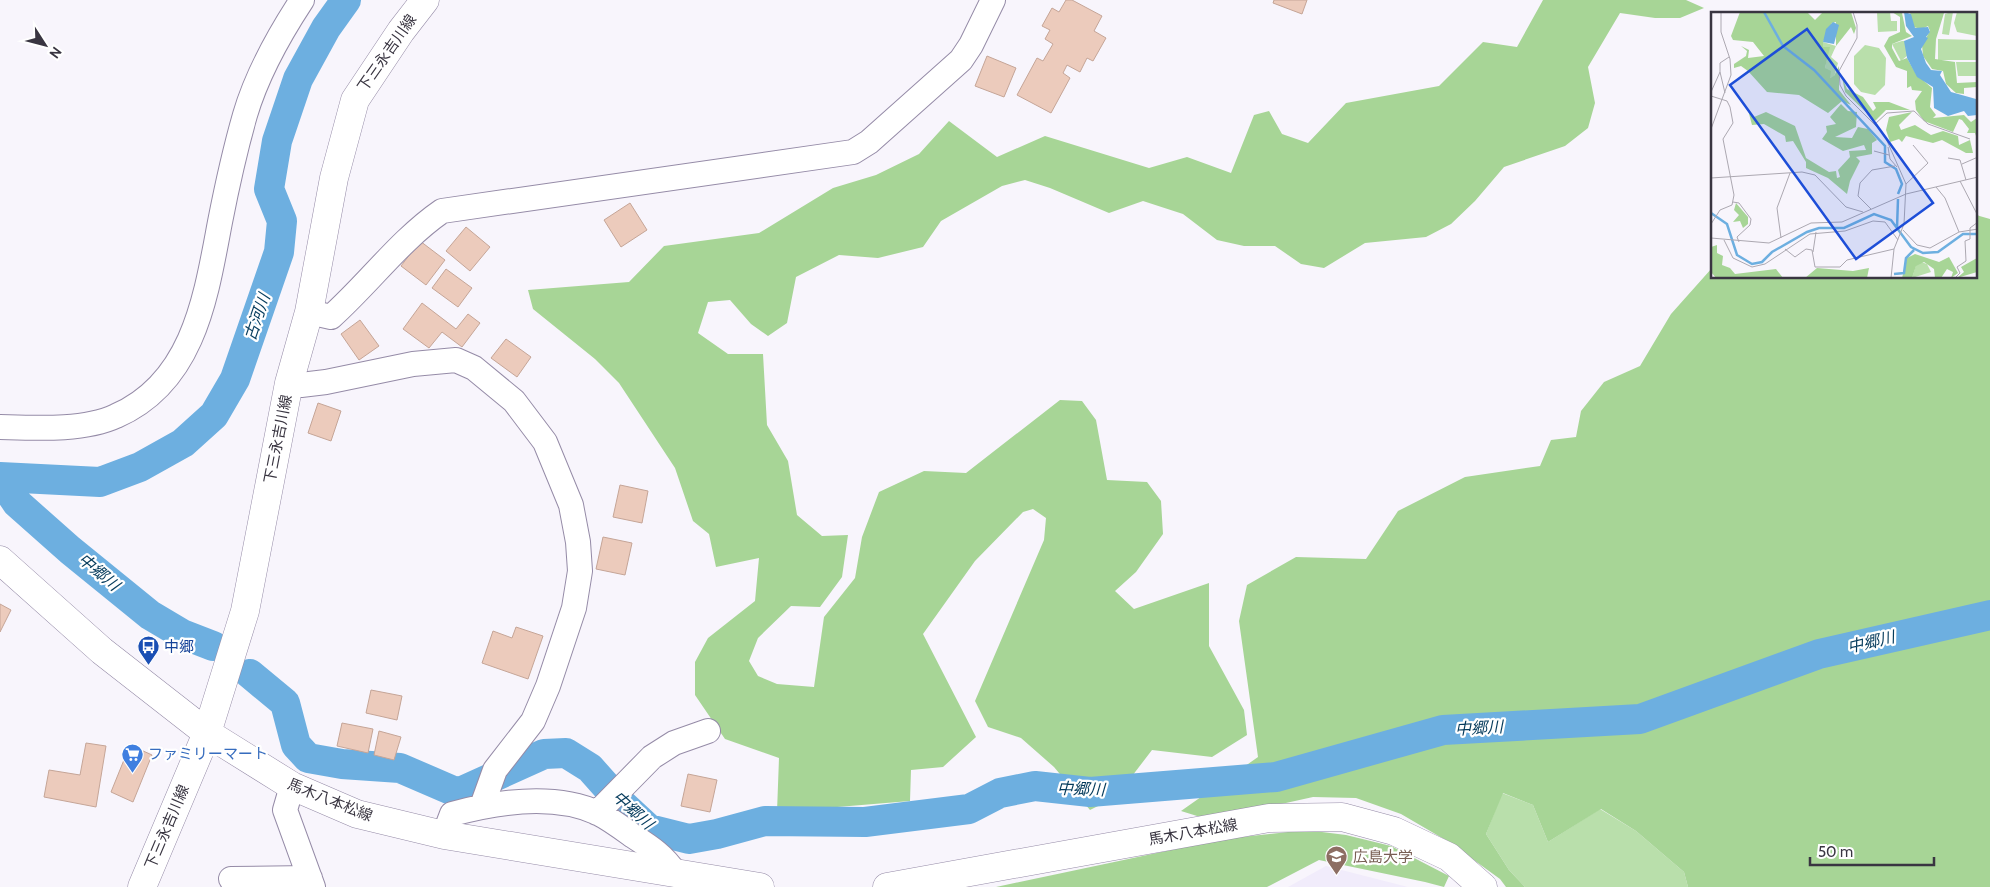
<svg xmlns="http://www.w3.org/2000/svg" width="1990" height="887" font-family="Cabin,'Noto Sans JP',sans-serif">
<rect width="100%" height="100%" fill="#f8f5fc"/>
<path fill="#f1ecfb" d="M1326 866 1408 887H1288Z"/>
<path fill="#b9dfab" d="M1502 793 1533 805 1548 842 1600 809 1636 831 1684 872 1688 887H1525L1509 870 1486 834Z"/>
<path fill="#a7d596" d="M1543 0H1686L1704 8 1680 18H1655L1620 13 1588 67 1595 103 1588 128 1565 146 1504 167 1475 201 1451 224 1426 237 1365 243 1324 268 1301 264 1275 246H1244L1217 240 1183 214 1143 201 1109 213 1050 188 1025 180 1002 186 941 221 923 247 878 258 839 255 796 277 787 323 768 336 751 324 730 300 708 302 698 333 728 354H763L767 425 788 461 797 515 822 536 848 535 842 577 820 607 791 606 758 638 749 661 758 676 777 684 814 687 824 617 855 578 862 537 879 492 924 471 966 473 1060 400 1082 401 1096 420 1107 480 1147 482 1161 501 1163 534 1136 572 1115 591 1134 609 1209 583V646L1244 710 1247 735 1212 757 1152 750 1116 797 1090 810 1054 767 1021 738 988 727 975 701 1044 540 1046 518 1033 509 1023 512 975 561 923 634 976 737 943 767 911 770 910 801 777 812 779 758 725 739 695 695V662L708 638 755 601 759 558 716 567 709 534 693 521 675 468 619 383 595 359 533 309 528 290 629 282 664 246 759 233 833 188 876 175 919 154 949 121 997 157 1045 136 1149 168 1187 157 1231 173 1254 115 1269 111 1282 134 1308 143 1346 103 1439 86 1483 42 1517 47Z
M1976 215 1990 219V887H1688L1684 872 1636 831 1601 809 1548 842 1533 805 1503 793 1486 834 1509 870 1525 887H1506L1500 879 1449 842 1401 814 1356 798 1313 797 1210 820 1181 811 1258 757 1239 621 1247 585 1296 557 1366 559 1398 511 1465 477 1540 466 1551 440 1576 437 1581 411 1604 382 1640 366 1671 314 1712 268V278H1976Z
M1306 830 1346 835 1391 846 1449 876 1444 887 1425 882 1319 860 1267 887H996L1223 839Z"/>
<g fill="none" stroke-linecap="round" stroke-linejoin="round">
<path stroke="#6dafe0" stroke-width="30" d="M0 477 100 482 140 467 183 443 214 415 235 379 279 252 282 221 269 189 277 141 298 79 326 28 346 0
M0 478 17 503 70 550 150 615 182 634 213 646
M250 674 285 703 296 745 308 758 342 764 400 768 458 793 544 754 566 753 590 768 622 804 649 829 689 839 717 834 765 821 865 822 969 809 1000 793 1035 786 1090 792 1276 777 1443 730 1640 719 1819 654 1990 615"/>
</g>
<path fill="#eccbbc" stroke="#c5a597" d="M1066 0H1072L1102 16 1094 31 1106 38 1093 61 1087 58 1080 72 1067 65 1063 73 1070 78 1051 113 1017 95 1037 58 1043 61 1053 44 1045 39 1050 30 1042 26 1052 8 1059 12Z
M1274 0H1307L1302 14 1273 3Z
M987 56 1016 68 1004 97 975 86Z
M630 203 647 230 621 247 604 220Z
M466 227 490 247 470 271 446 251Z
M420 241 445 260 426 285 401 266Z
M446 269 472 288 458 307 432 288Z
M422 303 456 329 468 314 480 323 462 347 442 332 429 348 403 329Z
M360 320 379 346 359 360 341 334Z
M506 339 531 357 517 377 491 358Z
M318 403 341 411 331 441 308 433Z
M620 485 648 491 642 523 613 517Z
M603 537 632 543 625 575 596 569Z
M0 604 11 610 0 632Z
M516 627 543 636 528 679 482 663 493 631 512 638Z
M371 690 402 696 397 720 366 713Z
M342 723 373 729 368 753 337 746Z
M379 731 401 737 394 760 374 755Z
M86 743 106 746 96 807 44 797 49 770 80 775Z
M130 745 152 755 133 802 111 792Z
M688 774 717 780 710 812 681 806Z"/>
<g fill="none" stroke-linecap="round" stroke-linejoin="round">
<defs>
<path id="minor" d="M309 312 331 317C369 283 400 240 442 211L853 152 869 142 961 60 971 45 993 0
M289 383 301 385 326 382 413 364 456 360 474 368 514 401 545 442 571 505 578 542 580 571 574 608 548 686 533 721 495 770 482 806
M0 427C35 428 84 431 116 416 194 382 206 296 220 222 227 186 235 150 245 115 257 74 279 35 302 0
M292 786 285 810 313 887
M597 813 652 757 674 743 708 731
M444 835 452 814C496 802 554 793 598 813 610 819 622 828 633 836 650 847 664 856 675 873
M231 879 310 878"/>
<path id="major" d="M0 560 102 651 207 733 292 786 357 814 444 835 760 887
M142 887 207 733 245 611 289 383 309 312 334 178 355 100 401 31 425 0
M887 887 1269 818 1342 817 1394 831 1449 857 1483 887"/>
</defs>
<use href="#minor" stroke="#958ba7" stroke-width="26"/>
<use href="#major" stroke="#958ba7" stroke-width="29"/>
<use href="#minor" stroke="#fff" stroke-width="24"/>
<use href="#major" stroke="#fff" stroke-width="28"/>
</g>
<defs>
<symbol id="bus-pin" viewBox="-11 -11 22 30"><path d="M0 17L-7.5 6A9.5 9.5 0 1 1 7.5 6Z" fill="#1a4fb4" stroke="#fff"/><path d="M-5-6H5V4H4V6H2V4H-2V6H-4V4H-5ZM-3.5-4V0h7V-4ZM-3.5 1.2v1.5H-2V1.2ZM2 1.2v1.5H3.5V1.2Z" fill="#fff"/></symbol>
<symbol id="supermarket-pin" viewBox="-11 -11 22 30"><path d="M0 17L-7.5 6A9.5 9.5 0 1 1 7.5 6Z" fill="#3f7fe0" stroke="#fff"/><path d="M-6-5.5h2.5l.6 2H6L4.5 2H-2.5L-4.4-4H-6ZM-1.5 3.2a1.3 1.3 0 1 0 .1 0ZM3 3.2a1.3 1.3 0 1 0 .1 0Z" fill="#fff"/></symbol>
<symbol id="university-pin" viewBox="-11 -11 22 30"><path d="M0 17L-7.5 6A9.5 9.5 0 1 1 7.5 6Z" fill="#8d6e63" stroke="#fff"/><path d="M0-5L7-2L0 1L-7-2ZM-4 1L0 2.5L4 1V4Q0 6-4 4Z" fill="#fff"/></symbol>
</defs>
<g fill-rule="evenodd">
<use href="#bus-pin" x="136" y="634" width="25" height="34"/>
<use href="#supermarket-pin" x="120" y="742" width="25" height="34"/>
<use href="#university-pin" x="1324" y="844" width="25" height="34"/>
</g>
<g text-anchor="middle" dominant-baseline="central" stroke-width="4.5" stroke-linejoin="round" paint-order="stroke">
<g font-size="15" fill="#393541" stroke="#fff">
<text transform="translate(387 53) rotate(-55)">下三永吉川線</text>
<text transform="translate(278 439) rotate(-79)">下三永吉川線</text>
<text transform="translate(330 800) rotate(22)">馬木八本松線</text>
<text transform="translate(167 827) rotate(-67)">下三永吉川線</text>
<text transform="translate(1193 832) rotate(-10)">馬木八本松線</text>
</g>
<g font-size="15" fill="#164399" stroke="#fff" text-anchor="start">
<text x="164" y="647">中郷</text>
</g>
<g font-size="15" fill="#366cbe" stroke="#fff" text-anchor="start">
<text x="148" y="754">ファミリーマート</text>
</g>
<g font-size="15" fill="#785e54" stroke="#fff" text-anchor="start">
<text x="1353" y="857">広島大学</text>
</g>
<g font-size="16" font-style="italic" fill="#053b5c" stroke="#fff">
<text transform="translate(257 317) rotate(-71)">古河川</text>
<text transform="translate(99 572) rotate(40)">中郷川</text>
<text transform="translate(1871 642) rotate(-13)">中郷川</text>
<text transform="translate(1479 728) rotate(-3)">中郷川</text>
<text transform="translate(1081 789) rotate(2)">中郷川</text>
<text transform="translate(633 810) rotate(42)">中郷川</text>
</g>
</g>
<g transform="translate(1711 12)">
<rect width="266" height="266" fill="#f8f5fc"/>
<path d="M166 0H179L180 9H186V19L167 20ZM240 0H242L238 23 231 22 234 2ZM246 0H266V24L246 20 243 11ZM227 27 266 28V48H227ZM191 29H194L197 43 190 49 181 32ZM112 30 125 34 120 45 127 51 123 65 119 66 114 56 118 35H112ZM154 33 168 36 175 46 174 73 164 83 150 80 143 72V44ZM245 50H266V64H247ZM210 250 216 252 220 260 201 266 205 253Z" fill="#b9dfab"/>
<path d="M29 0H96L104 8 112 0H140L145 16 143 22 140 15 125 34V10L121 11 112 30V35H119L114 56 120 59 119 66 123 64 128 54V78L140 93 131 89 117 101 88 83 56 80 37 59 30 54 23 56V52L35 44 36 39 30 34 38 38 37 46 53 44 42 30 22 28 20 24ZM181 0 191 1 195 20 201 24 181 32V36L188 49 196 46 205 62 221 76 219 95 225 103 222 106 253 103 260 110 266 106V127L264 121H256L258 117 251 108 248 107 242 120 213 109 205 98 204 89 211 79 201 78 200 74 196 76V59L185 55 173 34 178 25 189 20V5ZM199 0 233 1 225 27 224 47 244 50 246 71 266 70V75L253 76V82L245 81 235 72 232 59 221 57 212 44 211 33 219 19 217 14 211 17 202 15ZM131 65 136 77 152 85 162 99 165 96 162 90H178L199 98H175L164 109 134 80ZM130 92 137 99 146 100 145 115 124 125 141 126 147 115 157 117 166 128 161 131V142L145 145 149 149 139 169 136 182 117 166 95 156V150L82 129 75 130 74 124 53 112 41 113 37 98 43 105 55 100 84 114 95 146 118 160 125 159 126 166 129 165 127 158 139 145 138 139 155 138 153 133 132 139 111 127 116 120 115 114 125 112 119 105ZM201 100 188 113 190 118 204 113 220 123 232 119 247 124 248 133 259 128 262 141H255L231 128 222 131 195 124 191 130 188 127 179 130 175 118 178 105ZM25 191 37 205V212L32 216 29 209 22 210 28 203 23 198ZM6 233V241L12 244 11 253 19 256 24 262 65 257 72 266H5L0 260V235ZM204 242 228 250 238 245 247 261 240 266 242 260 236 257 230 266H224L223 257 213 250 205 254 201 266H191L196 246ZM266 246V260L246 266 253 260 250 255ZM106 256 142 259 158 256 156 266H94Z" fill="#a7d596"/>
<path d="M193 0 200 2 204 16 217 15 219 20 215 25 217 26 210 37 215 51 220 58 231 59 229 63 240 80 265 87 266 103 257 104 253 99 237 104 223 96 222 75 206 65 196 46 193 29 203 25 195 14ZM122 10 128 13 123 32 112 30 115 17Z" fill="#6dafe0"/>
<path fill="none" stroke="#6dafe0" stroke-width="2.5" d="M53 0 72 34 103 58 174 134V150L185 157 191 172 187 182M0 201 16 212 26 243 41 252 51 250 61 240 96 220 108 216H133L163 202 180 208 200 235 212 241 227 240 252 222H267M186 216 187 187M183 262 193 261 195 246 203 238"/>
<path fill="none" stroke="#aca8b1" stroke-width="1" d="M142 0 146 13V26L128 59 129 73 135 84 173 122 195 172 193 212 183 237 180 266M9 60 14 81M0 80 9 60V51L18 45M0 84 16 89 19 95 22 111 12 127 23 183 21 193 9 198 0 212M164 112 176 101 203 99 217 112 259 127M0 117 20 63 19 47 10 20V0M177 135 179 147 186 155M163 139 178 143M237 146 249 148 255 168M251 152 267 145M0 166 91 160 104 163 135 195 152 200M249 169 267 204M195 172 217 151 202 133M225 175 234 186 248 220M22 190 28 191 40 207 39 213 26 225 28 230M160 197 147 184 149 171 161 158 184 154M192 218 206 233 219 236 248 220 267 217M0 226 58 231 100 211 131 210 195 182 267 165M70 226 66 196 79 161M13 228 22 246 41 255 54 252 99 222 134 219 162 209 174 210 187 228M74 237 84 245 95 237 101 238 104 255H129L136 248 183 237M102 240 105 220M244 266 249 261 246 255 255 249 254 229 259 227V216L267 210"/>
<path fill="#1d4ed8" fill-opacity="0.15" stroke="#1d4ed8" stroke-width="2.5" d="M96 17 222 191 145 247 19 73Z"/>
<rect width="266" height="266" fill="none" stroke="#393541" stroke-width="2.5"/>
</g>
<g transform="translate(45 45) rotate(126)" stroke="#ffffff" stroke-width="4" paint-order="stroke">
<path d="M0-4L9 19L0 12L-9 19Z" fill="#393541"/>
<text y="-8" font-size="14" font-weight="bold" text-anchor="middle" fill="#393541">N</text>
</g>
<path d="M1810 857v8h124v-8" fill="none" stroke="#393541" stroke-width="2.5"/>
<text x="1818" y="857" font-size="15" fill="#393541" stroke="#ffffff" stroke-width="4" paint-order="stroke">50 m</text>
</svg>
